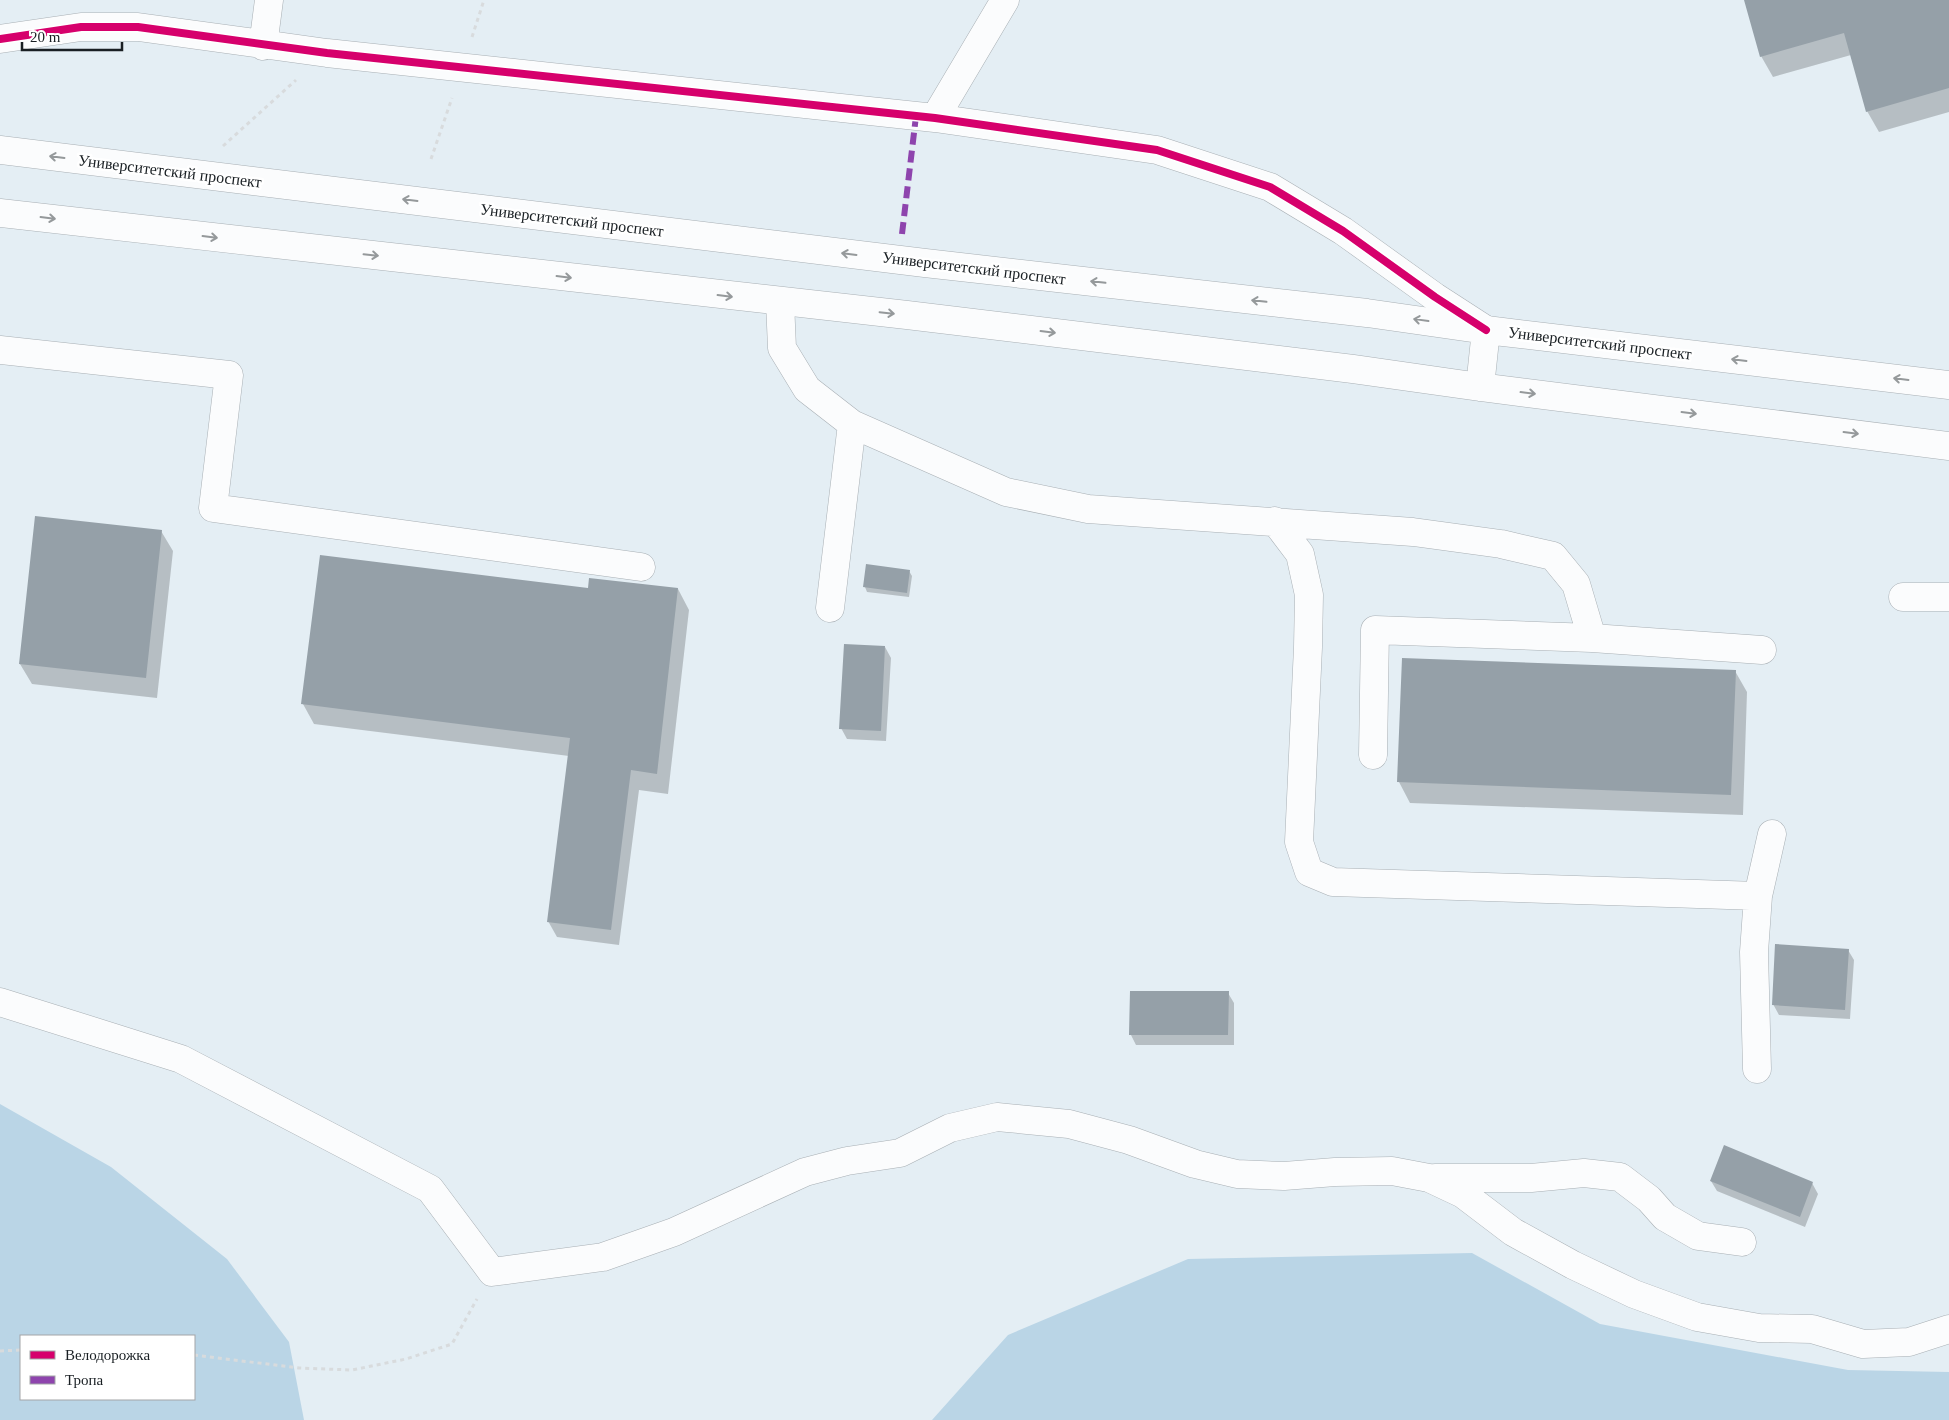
<svg xmlns="http://www.w3.org/2000/svg" width="1949" height="1420" font-family="'Times New Roman',serif">
<rect width="100%" height="100%" fill="#e4eef4"/>
<path fill="#bad5e6" fill-rule="evenodd" d="M0 1104 111 1167 227 1259 289 1342 304 1420H0ZM194 1336V1399H21V1336Z
M1472 1253 1600 1324 1848 1370 1949 1372V1420H932L1008 1335 1188 1259Z"/>
<path fill="#0003" d="M1745 0H1949V112L1879 132 1867 111 1851 55 1773 77 1761 56Z
M161 531 173 551 157 698 32 684 20 664Z
M909 571 912 576 909 597 867 592 865 587Z
M589 589H678L689 610 668 794 639 790 619 945 557 937 548 921 569 756 314 724 303 704Z
M885 647 891 658 886 741 847 739 841 728Z
M1403 659 1735 671 1747 692 1743 815 1410 803 1399 782Z
M1848 950 1854 960 1850 1019 1779 1015 1773 1004Z
M1228 993 1234 1003V1045H1136L1131 1035Z
M1711 1181 1812 1183 1818 1194 1805 1227 1717 1191Z"/>
<path fill="#95a0a8" d="M1744 0H1949V88L1866 112 1844 33 1760 57Z
M35 516 162 530 146 678 19 664Z
M320 555 588 588 589 578 678 588 657 774 631 770 611 930 547 922 570 738 301 704Z
M866 564 910 570 907 593 863 587Z
M844 644 885 646 881 731 839 729Z
M1402 658 1736 670 1731 795 1397 782Z
M1775 944 1849 949 1845 1010 1772 1005Z
M1130 991H1229L1228 1035H1129Z
M1724 1145 1813 1182 1800 1217 1710 1181Z"/>
<g fill="none" stroke-linecap="round" stroke-linejoin="round">
<defs>
<path id="minor" d="M0 39 81 27H138L327 53 935 118 1157 150 1270 187 1343 231 1435 297 1486 330
M263 46 269 0
M935 118 1005 0
M780 302 782 348 807 389 852 424 1006 492 1088 509 1413 532 1501 544 1553 556 1576 584 1592 638
M0 350 229 375 213 508 641 567
M1275 521 1300 554 1309 595 1308 647 1299 842 1309 872 1333 882 1758 896 1754 952 1757 1069
M1903 597H1949
M830 608 852 424
M1373 755 1375 630 1592 638 1762 650
M1758 896 1772 834
M0 1002 181 1059 430 1189 492 1272 603 1257 674 1232 805 1172 847 1161 900 1153 950 1128 997 1117 1069 1124 1129 1140 1195 1164 1237 1174 1284 1176 1335 1172 1392 1171 1429 1178 1463 1194 1513 1232 1573 1265 1634 1294 1697 1317 1759 1328 1812 1329 1863 1344 1909 1342 1949 1329
M1435 1178H1531L1584 1173 1620 1177 1649 1199 1665 1217 1698 1236 1742 1242"/>
<path id="major" d="M0 150 925 263 1367 313 1486 330 1949 385
M0 213 907 315 1353 369 1480 387 1949 446
M1480 387 1486 330"/>
</defs>
<use href="#minor" stroke="#a8afb4" stroke-width="29"/>
<use href="#major" stroke="#a8afb4" stroke-width="29"/>
<path stroke="#d8dbdd" stroke-width="3" stroke-dasharray="4 4" stroke-linecap="butt" d="M472 37 484 0
M223 146 296 80
M431 159 452 98
M0 1351 21 1350
M194 1355 299 1368 352 1370 406 1359 452 1344 477 1299"/>
<use href="#minor" stroke="#fbfcfd" stroke-width="28"/>
<use href="#major" stroke="#fbfcfd" stroke-width="28"/>
<path stroke="#8e44ad" stroke-width="6" stroke-dasharray="12 6" stroke-linecap="butt" d="M902 234 916 116"/>
<defs>
<path id="cycleway" d="M0 39 81 27H138L327 53 935 118 1157 150 1270 187 1343 231 1435 297 1486 330"/>
</defs>
<use href="#cycleway" stroke="#fff" stroke-width="11"/>
<use href="#cycleway" stroke="#d6006c" stroke-width="8"/>
</g>
<defs><path id="oneway-shaft" d="M-6 0H5M1.5-3L5.5 0L1.5 3" fill="none" stroke-width="1.6" stroke-linecap="round" stroke-linejoin="round" transform="scale(1.25)"/></defs>
<g stroke="#95999b">
<use href="#oneway-shaft" transform="translate(57 157) rotate(-173)"/>
<use href="#oneway-shaft" transform="translate(410 200) rotate(-173)"/>
<use href="#oneway-shaft" transform="translate(48 218) rotate(7)"/>
<use href="#oneway-shaft" transform="translate(210 237) rotate(7)"/>
<use href="#oneway-shaft" transform="translate(849 254) rotate(-173)"/>
<use href="#oneway-shaft" transform="translate(371 255) rotate(6)"/>
<use href="#oneway-shaft" transform="translate(564 277) rotate(7)"/>
<use href="#oneway-shaft" transform="translate(1098 282) rotate(-174)"/>
<use href="#oneway-shaft" transform="translate(725 296) rotate(7)"/>
<use href="#oneway-shaft" transform="translate(1259 301) rotate(-174)"/>
<use href="#oneway-shaft" transform="translate(887 313) rotate(6)"/>
<use href="#oneway-shaft" transform="translate(1421 320) rotate(-172)"/>
<use href="#oneway-shaft" transform="translate(1048 332) rotate(7)"/>
<use href="#oneway-shaft" transform="translate(1739 360) rotate(-173)"/>
<use href="#oneway-shaft" transform="translate(1901 379) rotate(-173)"/>
<use href="#oneway-shaft" transform="translate(1528 393) rotate(7)"/>
<use href="#oneway-shaft" transform="translate(1689 413) rotate(7)"/>
<use href="#oneway-shaft" transform="translate(1851 433) rotate(7)"/>
</g>
<g text-anchor="middle" dominant-baseline="central" stroke-width="5" stroke-linejoin="round" paint-order="stroke">
<g font-size="16" fill="#191f23" stroke="#fff">
<text transform="translate(170 171) rotate(7)">Университетский проспект</text>
<text transform="translate(572 220) rotate(7)">Университетский проспект</text>
<text transform="translate(974 268) rotate(7)">Университетский проспект</text>
<text transform="translate(1600 343) rotate(7)">Университетский проспект</text>
</g>
</g>
<rect x="20" y="1335" width="175" height="65" fill="#ffffff" stroke="#a3a5a7"/>
<rect x="30" y="1351" width="25" height="8" fill="#d6006c" stroke="#a3a5a7"/>
<text x="65" y="1360" font-size="15" fill="#191f23">Велодорожка</text>
<rect x="30" y="1376" width="25" height="8" fill="#8e44ad" stroke="#a3a5a7"/>
<text x="65" y="1385" font-size="15" fill="#191f23">Тропа</text>
<path d="M22 42v8h100v-8" fill="none" stroke="#191f23" stroke-width="2.5"/>
<text x="30" y="42" font-size="15" fill="#191f23" stroke="#ffffff" stroke-width="4" paint-order="stroke">20 m</text>
</svg>
